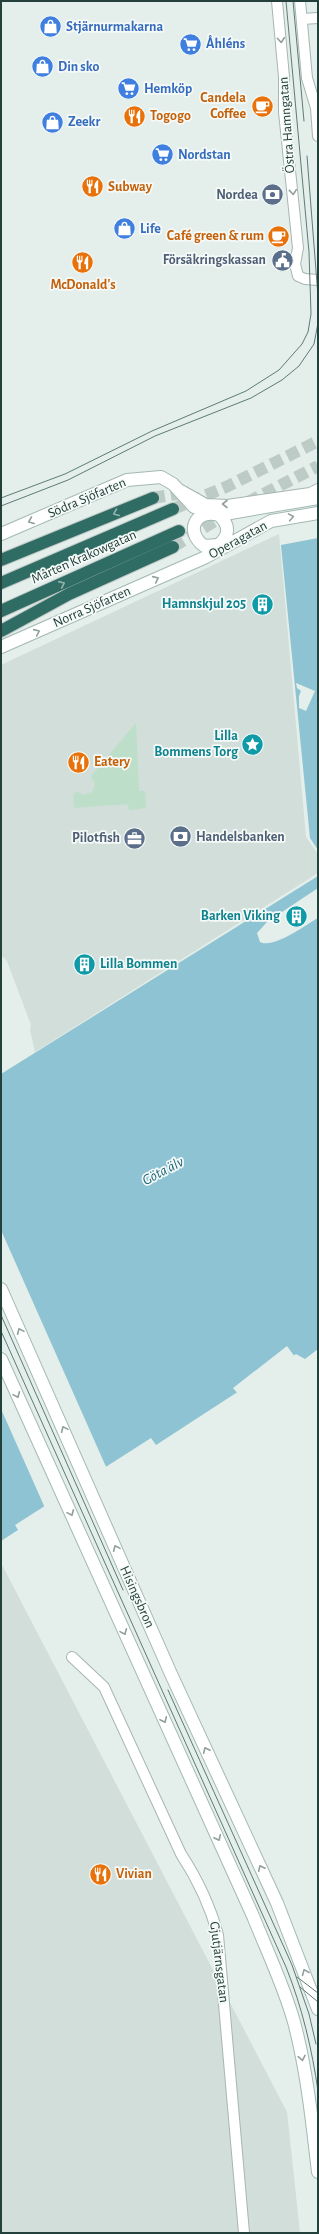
<svg xmlns="http://www.w3.org/2000/svg" width="319" height="2234" font-family="'Alegreya Sans',sans-serif">
<rect width="100%" height="100%" fill="#e4eeea"/>
<path fill="#d2ded9" d="M279 534 306 837 318 854V873L35 1052 30 1030 31 1025 7 961 1 955V665Z
M1 1563 287 2112 300 2233H1Z"/>
<path fill="#bddec8" d="M136 723 139 791H145L146 808 129 810 128 804 74 808 73 796 76 791 83 795 92 792 95 785 91 776Z"/>
<path fill="#8dc3d2" d="M318 538V850L310 838 281 545Z
M318 876V888L267 922 257 933 260 942C273 949 306 925 318 918V1349L305 1359 296 1354 156 1445 151 1438 15 1525 18 1530 1 1541V1074Z"/>
<path fill="#e4eeea" d="M296 683 315 691 306 711 299 708V696L301 691 297 688Z
M1 1230 107 1469 45 1508 1 1409Z
M287 1346 295 1357 239 1395 233 1388Z"/>
<g fill="none" stroke-linecap="round" stroke-linejoin="round">
<path stroke="#bdcbc7" stroke-width="12" stroke-dasharray="12 6" stroke-linecap="butt" d="M153 498 189 492
M248 502 318 466
M173 509 228 486 318 441
M173 547 229 512"/>
<defs>
<path id="street" d="M277 1 284 77V112L298 248 295 264 298 276 305 279 318 280
M300 1 307 78 316 108 318 136
M302 19 318 18
M181 490 206 504 227 505 310 493 318 489
M72 1657 104 1687 181 1854C198 1880 210 1905 218 1935L244 2233"/>
<path id="secondary" d="M219 515C230 525 230 536 218 545L204 546C184 531 196 508 219 515L318 498
M1 534 127 480 161 477 173 484 194 507 212 512
M1 647 206 557 271 521 318 513
M1 1289 171 1674 277 1903 318 2009
M1 1359 253 1916C267 1951 284 1986 294 2022 307 2071 312 2121 318 2172"/>
<path id="highway" d="M1 560 153 498
M1 583 173 509
M1 611 179 531
M1 631 69 594 173 547"/>
</defs>
<use href="#street" stroke="#a6b6b2" stroke-width="12"/>
<use href="#secondary" stroke="#a3b9b3" stroke-width="14"/>
<use href="#highway" stroke="#c1cac8" stroke-width="14"/>
<use href="#street" stroke="#fff" stroke-width="10"/>
<use href="#secondary" stroke="#fff" stroke-width="12"/>
<use href="#highway" stroke="#2f6c63" stroke-width="12"/>
<path stroke="#5e7b75" stroke-width="1" d="M293 1 304 121
M307 156 318 296
M1 498 65 474 152 431 246 391 279 370 302 344 308 332 311 314 309 252 286 1
M1 506 68 480 155 436 251 398 282 380 299 366 314 344 318 323
M1 1315 123 1590
M1 1331 286 1967C302 2007 312 2049 318 2091
M168 1690 292 1965 309 2014 316 2044
M297 1977 318 1993
M300 1987 318 2002"/>
</g>
<defs><path id="oneway-chevron" d="M-2-3.5L2.5 0L-2 3.5" fill="none" stroke-width="1.6" stroke-linecap="round" stroke-linejoin="round"/></defs>
<g stroke="#91a09c">
<use href="#oneway-chevron" transform="translate(281 40) rotate(85)"/>
<use href="#oneway-chevron" transform="translate(293 192) rotate(84)"/>
<use href="#oneway-chevron" transform="translate(225 504) rotate(180)"/>
<use href="#oneway-chevron" transform="translate(291 517) rotate(-10)"/>
<use href="#oneway-chevron" transform="translate(31 521) rotate(157)"/>
<use href="#oneway-chevron" transform="translate(156 579) rotate(-24)"/>
<use href="#oneway-chevron" transform="translate(37 632) rotate(-24)"/>
<use href="#oneway-chevron" transform="translate(20 1331) rotate(-114)"/>
<use href="#oneway-chevron" transform="translate(17 1395) rotate(66)"/>
<use href="#oneway-chevron" transform="translate(64 1429) rotate(-114)"/>
<use href="#oneway-chevron" transform="translate(71 1513) rotate(66)"/>
<use href="#oneway-chevron" transform="translate(116 1548) rotate(-114)"/>
<use href="#oneway-chevron" transform="translate(124 1632) rotate(66)"/>
<use href="#oneway-chevron" transform="translate(164 1720) rotate(65)"/>
<use href="#oneway-chevron" transform="translate(206 1750) rotate(-115)"/>
<use href="#oneway-chevron" transform="translate(218 1838) rotate(65)"/>
<use href="#oneway-chevron" transform="translate(261 1868) rotate(-115)"/>
<use href="#oneway-chevron" transform="translate(305 1972) rotate(-112)"/>
<use href="#oneway-chevron" transform="translate(302 2058) rotate(79)"/>
</g>
<g stroke="#92b3ae">
<use href="#oneway-chevron" transform="translate(116 513) rotate(158)"/>
<use href="#oneway-chevron" transform="translate(62 584) rotate(-24)"/>
</g>
<defs>
<symbol id="shop-disc" viewBox="-11 -11 22 22"><circle r="9.5" fill="#3f7fe0" stroke="#f5faf8"/><path d="M-5-2.5h2.3a2.7 3.5 0 0 1 5.4 0H5L5.5 6h-11ZM-1.5-2.5h3a1.5 2.3 0 0 0-3 0Z" fill="#fff"/></symbol>
<symbol id="supermarket-disc" viewBox="-11 -11 22 22"><circle r="9.5" fill="#3f7fe0" stroke="#f5faf8"/><path d="M-6-5.5h2.5l.6 2H6L4.5 2H-2.5L-4.4-4H-6ZM-1.5 3.2a1.3 1.3 0 1 0 .1 0ZM3 3.2a1.3 1.3 0 1 0 .1 0Z" fill="#fff"/></symbol>
<symbol id="cafe-disc" viewBox="-11 -11 22 22"><circle r="9.5" fill="#e8710a" stroke="#f5faf8"/><path d="M-5.5-4.5H6V0H3Q3 3.5 0 3.5H-2.5Q-5.5 3.5-5.5 0ZM3-3.2v2h1.7v-2ZM-6 4.5H4V6H-6Z" fill="#fff"/></symbol>
<symbol id="restaurant-disc" viewBox="-11 -11 22 22"><circle r="9.5" fill="#e8710a" stroke="#f5faf8"/><path d="M-5-6h1v4h1v-4h1v4h1v-4h1v5L-1.5 .5V6h-2V.5L-5-1ZM5-6V6H3V1.5H1.5Q1.5-4 5-6Z" fill="#fff"/></symbol>
<symbol id="bank-disc" viewBox="-11 -11 22 22"><circle r="9.5" fill="#5c6f8a" stroke="#f5faf8"/><path d="M-6-4H6V4H-6ZM0-2.3a2.3 2.3 0 1 0 0 4.6a2.3 2.3 0 1 0 0-4.6Z" fill="#fff"/></symbol>
<symbol id="civic-disc" viewBox="-11 -11 22 22"><circle r="9.5" fill="#5c6f8a" stroke="#f5faf8"/><path d="M-.6-6.5H3V-4.5H.6V-3L4-1V1h2V6H-6V1h2V-1L-.6-3ZM-1.2 2.5V6h2.4V2.5Z" fill="#fff"/></symbol>
<symbol id="building-disc" viewBox="-11 -11 22 22"><circle r="9.5" fill="#0f9aa8" stroke="#f5faf8"/><path d="M-4-6H4V6H1V3H-1V6H-4ZM-2.5-4.3h1.7v1.8h-1.7ZM.8-4.3h1.7v1.8H.8ZM-2.5-1h1.7V.8h-1.7ZM.8-1h1.7V.8H.8Z" fill="#fff"/></symbol>
<symbol id="sight-disc" viewBox="-11 -11 22 22"><circle r="9.5" fill="#0f9aa8" stroke="#f5faf8"/><path d="M0-6L1.8-2.2L6-1.7L2.9 1.2L3.7 5.4L0 3.3L-3.7 5.4L-2.9 1.2L-6-1.7L-1.8-2.2Z" fill="#fff"/></symbol>
<symbol id="office-disc" viewBox="-11 -11 22 22"><circle r="9.5" fill="#5c6f8a" stroke="#f5faf8"/><path d="M-6-3h4V-5.5h4V-3h4V5H-6ZM-1-4.5V-3h2v-1.5ZM-6 0V1H6V0Z" fill="#fff"/></symbol>
</defs>
<g fill-rule="evenodd">
<use href="#shop-disc" x="38" y="14" width="25" height="25"/>
<use href="#supermarket-disc" x="178" y="32" width="25" height="25"/>
<use href="#shop-disc" x="30" y="54" width="25" height="25"/>
<use href="#supermarket-disc" x="116" y="76" width="25" height="25"/>
<use href="#cafe-disc" x="250" y="94" width="25" height="25"/>
<use href="#restaurant-disc" x="122" y="104" width="25" height="25"/>
<use href="#shop-disc" x="40" y="110" width="25" height="25"/>
<use href="#supermarket-disc" x="150" y="142" width="25" height="25"/>
<use href="#restaurant-disc" x="80" y="174" width="25" height="25"/>
<use href="#bank-disc" x="260" y="182" width="25" height="25"/>
<use href="#shop-disc" x="112" y="216" width="25" height="25"/>
<use href="#cafe-disc" x="266" y="224" width="25" height="25"/>
<use href="#civic-disc" x="270" y="248" width="25" height="25"/>
<use href="#restaurant-disc" x="70" y="250" width="25" height="25"/>
<use href="#building-disc" x="250" y="592" width="25" height="25"/>
<use href="#sight-disc" x="240" y="732" width="25" height="25"/>
<use href="#restaurant-disc" x="66" y="750" width="25" height="25"/>
<use href="#bank-disc" x="168" y="824" width="25" height="25"/>
<use href="#office-disc" x="122" y="826" width="25" height="25"/>
<use href="#building-disc" x="284" y="904" width="25" height="25"/>
<use href="#building-disc" x="72" y="952" width="25" height="25"/>
<use href="#restaurant-disc" x="88" y="1862" width="25" height="25"/>
</g>
<g text-anchor="middle" dominant-baseline="central" stroke-width="3.5" stroke-linejoin="round" paint-order="stroke">
<g font-size="14" font-weight="bold" fill="#366cbe" stroke="#f5faf8" text-anchor="start">
<text x="66" y="27">Stjärnurmakarna</text>
<text x="206" y="44">Åhléns</text>
<text x="58" y="67">Din sko</text>
<text x="144" y="89">Hemköp</text>
<text x="68" y="122">Zeekr</text>
<text x="178" y="155">Nordstan</text>
<text x="140" y="229">Life</text>
</g>
<g font-size="14" font-weight="bold" fill="#c56008" stroke="#f5faf8" text-anchor="start">
<text x="246" y="98" text-anchor="end">Candela<tspan x="246" dy="16">Coffee</tspan></text>
<text x="150" y="116">Togogo</text>
<text x="108" y="187">Subway</text>
<text x="264" y="236" text-anchor="end">Café green &amp; rum</text>
<text x="83" y="285" text-anchor="middle">McDonald's</text>
<text x="94" y="762">Eatery</text>
<text x="116" y="1874">Vivian</text>
</g>
<g font-size="14" fill="#23403a" stroke="#f5faf8">
<text transform="translate(287 125) rotate(-94)">Östra Hamngatan</text>
<text transform="translate(87 498) rotate(-23)">Södra Sjöfarten</text>
<text transform="translate(238 540) rotate(-29)">Operagatan</text>
<text transform="translate(84 557) rotate(-24)">Mårten Krakowgatan</text>
<text transform="translate(92 607) rotate(-24)">Norra Sjöfarten</text>
<text transform="translate(137 1597) rotate(66)">Hisingsbron</text>
<text transform="translate(219 1962) rotate(83)">Gjutjärnsgatan</text>
</g>
<g font-size="14" font-weight="bold" fill="#4e5e75" stroke="#f5faf8" text-anchor="end">
<text x="258" y="195">Nordea</text>
<text x="266" y="260">Försäkringskassan</text>
<text x="196" y="837" text-anchor="start">Handelsbanken</text>
<text x="120" y="838">Pilotfish</text>
</g>
<g font-size="14" font-weight="bold" fill="#0d838f" stroke="#f5faf8" text-anchor="end">
<text x="246" y="604">Hamnskjul 205</text>
<text x="238" y="736">Lilla<tspan x="238" dy="16">Bommens Torg</tspan></text>
<text x="280" y="916">Barken Viking</text>
<text x="100" y="964" text-anchor="start">Lilla Bommen</text>
</g>
<g font-size="15" font-style="italic" fill="#1d677c" stroke="#f5faf8">
<text transform="translate(163 1171) rotate(-28)">Göta älv</text>
</g>
</g>
<rect width="319" height="2234" fill="none" stroke="#23403a" stroke-width="4"/>
</svg>
